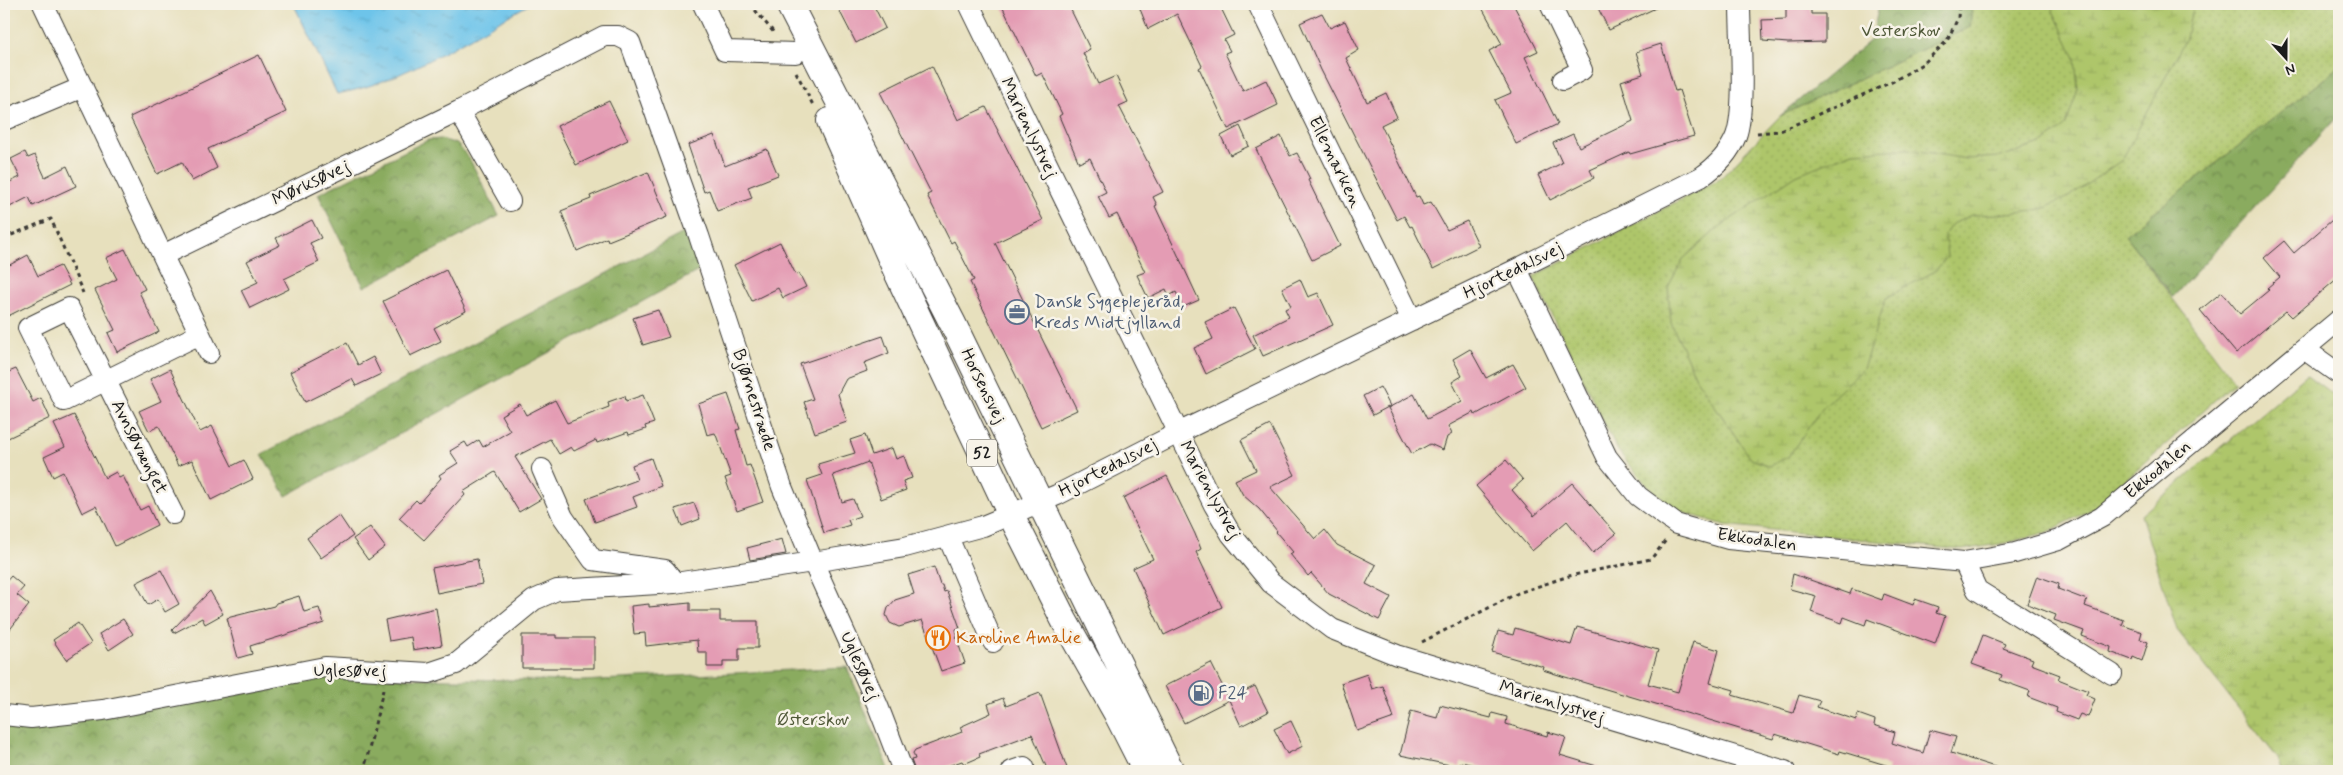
<svg xmlns="http://www.w3.org/2000/svg" width="2343" height="775" font-family="Mynerve,sans-serif">
<defs>
<pattern id="grass-dots" width="8" height="8" patternUnits="userSpaceOnUse" patternTransform="scale(1.25)"><rect width="8" height="8" fill="#aec66b"/><path d="M2 2h.1M6 6h.1" fill="none" stroke="#95aa5c" stroke-width="1.8" stroke-linecap="round"/></pattern>
<pattern id="forest-crowns" width="20" height="18" patternUnits="userSpaceOnUse" patternTransform="scale(1.25)"><rect width="20" height="18" fill="#8aab5f"/><path d="M2 6a3 3 0 1 1 6 0M12 15a3 3 0 1 1 6 0" fill="none" stroke="#708a4e"/></pattern>
<pattern id="wetland-marsh" width="20" height="14" patternUnits="userSpaceOnUse" patternTransform="scale(1.25)"><rect width="20" height="14" fill="#aec66b"/><path d="M1 5h8M5 5V1M11 12h8M15 12V8" fill="none" stroke="#95aa5c"/></pattern>
<pattern id="water-ripples" width="26" height="14" patternUnits="userSpaceOnUse" patternTransform="scale(1.25)"><rect width="26" height="14" fill="#6dc4ea"/><path d="M2 4q2-2 4 0t4 0M15 11q2-2 4 0t4 0" fill="none" stroke="#5ea8c8"/></pattern>
</defs>
<rect width="100%" height="100%" fill="#f7f3e8"/>
<filter id="ink" filterUnits="userSpaceOnUse"><feTurbulence type="fractalNoise" baseFrequency=".02" numOctaves="2"/><feDisplacementMap in="SourceGraphic" scale="10" xChannelSelector="R" yChannelSelector="G"/><feConvolveMatrix kernelMatrix="1 2 1 2 8 2 1 2 1" color-interpolation-filters="sRGB"/></filter>
<filter id="wash" filterUnits="userSpaceOnUse"><feTurbulence type="fractalNoise" baseFrequency=".0096" numOctaves="4" result="noise"/><feDisplacementMap in="SourceGraphic" scale="20" xChannelSelector="R" yChannelSelector="G"/><feGaussianBlur stdDeviation="1.12" result="paint"/><feColorMatrix in="noise" values="0 0 0 0 0 0 0 0 0 0 0 0 0 0 0 0 0 1.4 0 .05"/><feComposite in="paint" operator="in"/></filter>
<g filter="url(#wash)">
<rect width="100%" height="100%" fill="#e7e0bd"/>
<path fill="url(#grass-dots)" stroke="#657144" d="M1972 4H2339V67L2125 235 2235 382 2096 507 2048 532 2006 543 1962 550 1725 525 1675 510 1645 483 1618 451 1533 277 1720 179 1780 116 1970 27Z"/>
<path fill="url(#forest-crowns)" stroke="#53643e" d="M1879 4H1972L1970 27 1780 116 1872 39Z
M2339 67V115L2173 297 2125 235Z
M441 139 457 144 469 158 499 216 364 287 318 194 428 140Z
M691 229 702 269 286 496 262 454Z
M847 667 890 771H4V722L51 725 330 677 582 681Z"/>
<path fill="url(#wetland-marsh)" stroke="#657144" d="M2050 4H2193L2186 38 2122 160 2070 196 2043 209 1999 214 1971 215 1951 225 1945 234 1947 257 1935 271 1886 298 1863 369 1822 408 1788 457 1770 466 1751 459 1696 378 1671 323 1668 287 1683 259 1722 225 1796 175 1853 152 1908 149 1966 159 2000 157 2044 143 2066 125 2078 89 2075 58Z
M2307 375 2339 399V771H2282L2279 760 2177 630 2141 515Z"/>
<path fill="url(#water-ripples)" stroke="#447083" d="M295 4H530C472 35 402 83 337 94L295 7Z"/>
<g id="blocks">
<path fill="#e49cb4" d="M836 4H873L885 28 856 43Z
M1001 4H1068L1090 49 1083 53 1098 84 1116 76 1128 102 1119 106 1163 192 1153 197 1157 205 1155 206 1199 300 1183 307 1176 292 1169 296 1166 289 1148 298 1137 275 1145 272 1117 214 1109 218 1098 196 1106 192 1090 158 1079 163 1059 116 1062 114 1042 73 1036 76Z
M1138 4H1219L1234 35 1224 40 1230 51 1225 53 1243 91 1266 80 1278 105 1228 129 1199 68 1202 66 1177 14 1148 29Z
M1480 4H1513L1538 51 1525 57 1558 124 1516 144 1495 100 1511 93 1489 51 1502 44Z
M1596 4H1664L1609 30Z
M1786 4H1811V14H1825V42L1788 43 1763 41 1762 20 1786 19Z
M1322 13 1330 28 1345 21 1359 50 1346 58 1367 102 1386 93 1397 117 1381 125 1416 197 1419 196 1423 205 1431 202 1447 230 1467 221 1479 246 1433 269 1412 226 1410 227 1404 216 1397 220 1321 70 1300 23Z
M1661 44 1675 91 1679 90 1694 136 1630 154 1629 152 1590 170 1594 178 1550 200 1538 175 1562 163 1553 143 1573 134 1579 147 1633 121 1621 81 1643 74 1636 52Z
M259 55 286 112 208 149 217 168 192 181 182 162 157 174 130 117Z
M932 66 958 120 986 107 1043 220 995 243 1077 410 1041 427 970 282 974 280 954 241 951 243 927 195 931 193 880 92Z
M609 101 628 140 576 165 557 126Z
M1240 126 1249 146 1230 155 1221 136Z
M714 135 725 166 767 149 778 175 748 187 752 198 717 211 709 190 704 192 688 145Z
M1281 136 1290 156 1297 153 1310 179 1308 180 1340 246 1312 260 1256 149Z
M25 152 28 158 35 155 45 177 67 166 76 186 33 206 29 197 4 210V185L20 177 11 159Z
M648 172 667 217 608 241 607 238 577 251 561 211 591 199 590 196Z
M2339 214V277L2292 317 2286 311 2236 353 2200 310 2222 292 2240 314 2269 290 2267 288 2280 277 2264 258 2284 241 2294 253Z
M312 220 321 238 310 243 319 262 284 279 289 289 250 308 241 290 258 282 247 261 280 245 276 238Z
M780 242 796 275 799 273 806 287 783 298 778 288 752 301 734 265Z
M125 249 145 289 139 292 159 332 117 352 108 333 115 330 95 290 117 279 106 258Z
M28 255 38 276 60 266 70 285 4 318V268Z
M446 270 466 311 434 328 441 341 410 356 383 301Z
M1300 279 1308 297 1318 293 1333 325 1263 356 1253 335 1289 317 1285 309 1291 306 1282 288Z
M1234 308 1255 349 1206 374 1194 348 1213 339 1205 322Z
M658 310 669 337 643 345 633 318Z
M883 336 889 353 864 363 867 371 846 379 838 394 847 422 815 433 804 402 813 399 800 364Z
M347 343 358 365 373 357 381 374 356 386 352 379 305 402 290 372Z
M1470 349 1486 378 1513 364 1526 387 1475 415 1474 412 1448 426 1452 434 1447 437 1443 450 1430 444 1412 454 1388 408 1414 394 1427 419 1462 401 1452 382 1462 376 1453 359Z
M16 369 33 402 41 398 50 418 8 438 4 429V374Z
M170 369 200 432 212 426 232 466 244 460 253 479 211 500 192 460 178 466 159 426 149 431 139 411 161 401 150 379Z
M1380 387 1390 406 1373 415 1363 396Z
M728 394 740 429 736 430 746 466 750 465 763 502 737 511 725 478 731 476 716 435 715 433 707 435 698 404Z
M643 395 654 423 645 426 646 429 629 435 628 432 597 443 596 440 574 451 571 447 559 454 550 439 515 457 541 499 519 512 495 472 463 492 465 495 424 540 399 518 416 500 419 503 441 478 439 475 458 463 450 451 465 442 468 447 479 440 483 447 510 431 501 415 520 404 526 415 555 400 567 423 609 407 608 402 625 396 626 401Z
M74 415 105 478 116 472 119 478 123 476 140 510 148 506 157 525 115 546 96 506 82 513 63 472 53 477 44 457 65 447 54 424Z
M1270 425 1295 475 1270 487 1315 539 1325 530 1337 545 1376 565 1366 584 1391 597 1379 620 1329 594 1311 573 1308 576 1290 554 1293 552 1276 532 1277 531 1259 509 1243 495 1235 480 1256 470 1241 440Z
M865 435 872 455 892 448 896 459 904 456 912 478 903 481 906 490 881 499 868 462 833 475 842 502 853 499 860 516 848 520 850 525 824 533 807 480 822 475 818 464 855 453 850 440Z
M651 458 661 486 633 497 637 507 595 522 586 499 637 480 632 465Z
M1506 460 1523 480 1512 490 1534 516 1572 483 1616 534 1593 553 1567 521 1532 551 1476 486Z
M1167 476 1195 534 1201 549 1196 552 1222 607 1164 635 1133 568 1153 559 1123 498Z
M694 503 700 519 682 526 675 509Z
M339 515 353 536 321 558 307 538Z
M370 527 385 547 368 560 353 539Z
M782 539 786 554 750 560 747 548Z
M477 559 482 584 437 593 432 568Z
M934 567 940 585H942L944 592 947 591 960 628 956 629 958 637H956L965 663 941 671 922 620 899 627 890 623 886 615 888 608 895 600 914 594 908 575Z
M161 570 179 604 165 612 158 599 148 605 136 583Z
M1793 574 1850 594 1852 589 1882 600 1884 594 1913 605 1915 599 1938 607 1936 613 1945 616 1935 644 1867 619 1865 625 1844 617 1842 623 1811 612 1816 596 1790 589Z
M11 576 24 587 17 595 29 605 4 637V584Z
M2037 576 2059 584 2058 589 2087 600 2085 606 2124 620 2122 625 2142 632 2140 639 2148 642 2142 661 2133 657 2132 660 2110 652 2111 647 2082 636 2084 631 2054 620 2056 615 2027 604Z
M210 591 223 614 205 624 202 618 174 633 172 630Z
M299 596 304 612 319 608 324 623 250 646 252 654 238 658 227 618 274 606 276 603Z
M690 603V611H720V621H758V648H739V661H723V667H707V652H698L697 640 646 646 645 633 634 634 631 606 649 604V607Z
M436 608 442 645 413 650 411 637 389 641 385 620Z
M123 619 133 634 109 650 99 634Z
M78 623 91 643 66 660 53 640Z
M1577 627 1658 650 1648 684 1678 692 1693 642 1719 650 1710 683 1734 690 1732 695 1793 713 1799 695 1820 701 1817 707 1856 720 1858 714 1875 720 1874 725 1895 732 1892 743 1923 753 1930 730 1956 737 1951 753 1998 768V771H1888L1889 766 1840 751 1839 754 1775 734 1773 739 1562 676 1543 670 1544 667 1492 652 1498 631 1513 635 1515 628 1571 645Z
M522 635H556V638H594V668H522Z
M1983 635 2005 644 2003 648 2033 659 2031 664 2060 675 2058 679 2088 691 2086 695 2095 699 2088 717 2080 714 2077 720 2056 712 2057 708 2028 697 2030 691 2000 680 2002 675 1972 664Z
M1211 663 1229 699 1255 686 1268 712 1241 726 1229 700 1184 723 1165 686Z
M1367 674 1372 689 1383 686 1394 718 1357 731 1341 683Z
M1040 693 1068 771H1048L1032 734 979 754 980 757 964 764 962 761 934 771H915L911 760 915 759 913 753 915 750 962 732 960 727 991 713 988 704 1003 698 1006 706Z
M1440 705 1491 718 1492 713 1507 717 1506 724 1547 736 1548 732 1566 737 1560 755 1600 767 1599 771H1500L1461 762 1460 767 1400 755 1411 711 1437 718Z
M1291 721 1303 746 1287 754 1274 729Z"/>
</g>
</g>
<g filter="url(#ink)">
<use href="#blocks" fill-opacity="0" stroke="#3a3934" stroke-width="1"/>
<g fill="none" stroke-linecap="round" stroke-linejoin="round">
<defs>
<path id="minor" d="M43 4 209 353
M703 4 725 51 796 53
M969 4 1214 505 1231 534 1271 583 1332 629 1397 655 1785 771
M1258 4 1412 320
M1550 4 1582 70 1563 80
M459 111 510 201
M4 120 83 87
M163 255 459 111 604 36H618L630 42 699 236 782 487 813 562 878 706 903 771
M1517 269 1607 457 1638 496 1676 524 1728 539 1964 562 2015 553 2059 540 2102 517 2339 320
M2304 349 2339 374
M542 469 563 517 593 560 665 570 675 583
M173 514 69 308 28 328 64 401 200 334
M948 537 993 642
M1964 562 1977 590 2112 674
M4 715 31 718 103 710 325 667 429 673 456 664 534 600 557 590 675 583 813 562 905 547 983 526 1057 495 1178 433 1517 269 1701 177C1717 166 1729 154 1736 136 1746 108 1740 36 1740 4
M1012 771 1024 767"/>
<path id="major" d="M789 4 953 324 1171 771
M830 121 896 270 1011 515 1065 622 1116 712 1146 771"/>
</defs>
<use href="#minor" stroke="#3a3934" stroke-width="22"/>
<use href="#major" stroke="#3a3934" stroke-width="28"/>
<path stroke="#3a3934" stroke-width="3" stroke-dasharray="4 4" stroke-linecap="butt" d="M750 4 775 34
M796 72 814 107
M1757 133 1780 131 1892 82 1924 63 1947 41 1958 18 1959 4
M4 238 51 219 83 293
M1422 642 1518 593 1569 576 1651 559 1667 539
M364 771 383 690"/>
<use href="#minor" stroke="#fff" stroke-width="20"/>
<use href="#major" stroke="#fff" stroke-width="26"/>
</g>
</g>
<defs>
<symbol id="office-ring" viewBox="-11 -11 22 22"><circle r="9.5" fill="#f7f3e8" stroke="#5c6f8a" stroke-width="1.5"/><path d="M-6-3h4V-5.5h4V-3h4V5H-6ZM-1-4.5V-3h2v-1.5ZM-6 0V1H6V0Z" fill="#5c6f8a"/></symbol>
<symbol id="restaurant-ring" viewBox="-11 -11 22 22"><circle r="9.5" fill="#f7f3e8" stroke="#e8710a" stroke-width="1.5"/><path d="M-5-6h1v4h1v-4h1v4h1v-4h1v5L-1.5 .5V6h-2V.5L-5-1ZM5-6V6H3V1.5H1.5Q1.5-4 5-6Z" fill="#e8710a"/></symbol>
<symbol id="fuel-ring" viewBox="-11 -11 22 22"><circle r="9.5" fill="#f7f3e8" stroke="#5c6f8a" stroke-width="1.5"/><path d="M-5.5-6h7V0h2V4h1.3V-2.5L3-4.5l.8-.8L6-3V5H2.5V1h-1V6h-7ZM-4.2-4.7v3.2H.2V-4.7Z" fill="#5c6f8a"/></symbol>
</defs>
<g fill-rule="evenodd">
<use href="#office-ring" x="1003" y="298" width="28" height="28"/>
<use href="#restaurant-ring" x="924" y="624" width="28" height="28"/>
<use href="#fuel-ring" x="1187" y="679" width="28" height="28"/>
</g>
<g text-anchor="middle" dominant-baseline="central" stroke-width="5" stroke-linejoin="round" paint-order="stroke">
<rect fill="#f7f3e8" stroke="#5e5c59" stroke-width="1" x="967" y="439.5" width="30" height="27" rx="4"/>
<g font-size="16" font-weight="bold" fill="#1c1c1c">
<text x="982" y="453">52</text>
</g>
<g font-size="18" fill="#4f5838" stroke="#f7f3e8">
<text x="1901" y="31">Vesterskov</text>
<text x="813" y="720">Østerskov</text>
</g>
<g font-size="18" fill="#1c1c1c" stroke="#f7f3e8">
<text transform="translate(1029 128) rotate(64)">Marienlystvej</text>
<text transform="translate(1335 162) rotate(64)">Ellemarken</text>
<text transform="translate(311 183) rotate(-26)">Mørksøvej</text>
<text transform="translate(1513 271) rotate(-26)">Hjortedalsvej</text>
<text transform="translate(983 386) rotate(64)">Horsensvej</text>
<text transform="translate(754 400) rotate(72)">Bjørnestræde</text>
<text transform="translate(139 447) rotate(63)">Avnsøvænget</text>
<text transform="translate(1108 468) rotate(-27)">Hjortedalsvej</text>
<text transform="translate(2158 470) rotate(-40)">Ekkodalen</text>
<text transform="translate(1210 490) rotate(61)">Marienlystvej</text>
<text transform="translate(1757 540) rotate(8)">Ekkodalen</text>
<text transform="translate(860 666) rotate(66)">Uglesøvej</text>
<text x="350" y="671">Uglesøvej</text>
<text transform="translate(1552 702) rotate(17)">Marienlystvej</text>
</g>
<g font-size="18" fill="#4e5e75" stroke="#f7f3e8" text-anchor="start">
<text x="1034" y="302">Dansk Sygeplejeråd,<tspan x="1034" dy="21">Kreds Midtjylland</tspan></text>
<text x="1218" y="693">F24</text>
</g>
<g font-size="18" fill="#c56008" stroke="#f7f3e8" text-anchor="start">
<text x="956" y="638">Karoline Amalie</text>
</g>
</g>
<rect width="2343" height="775" fill="none" stroke="#f7f3e8" stroke-width="20"/>
<g transform="translate(2286 58) rotate(159)" stroke="#f7f3e8" stroke-width="4" paint-order="stroke">
<path d="M0-4L9 19L0 12L-9 19Z" fill="#1c1c1c"/>
<text y="-8" font-size="14" font-weight="bold" text-anchor="middle" fill="#1c1c1c">N</text>
</g>
</svg>
